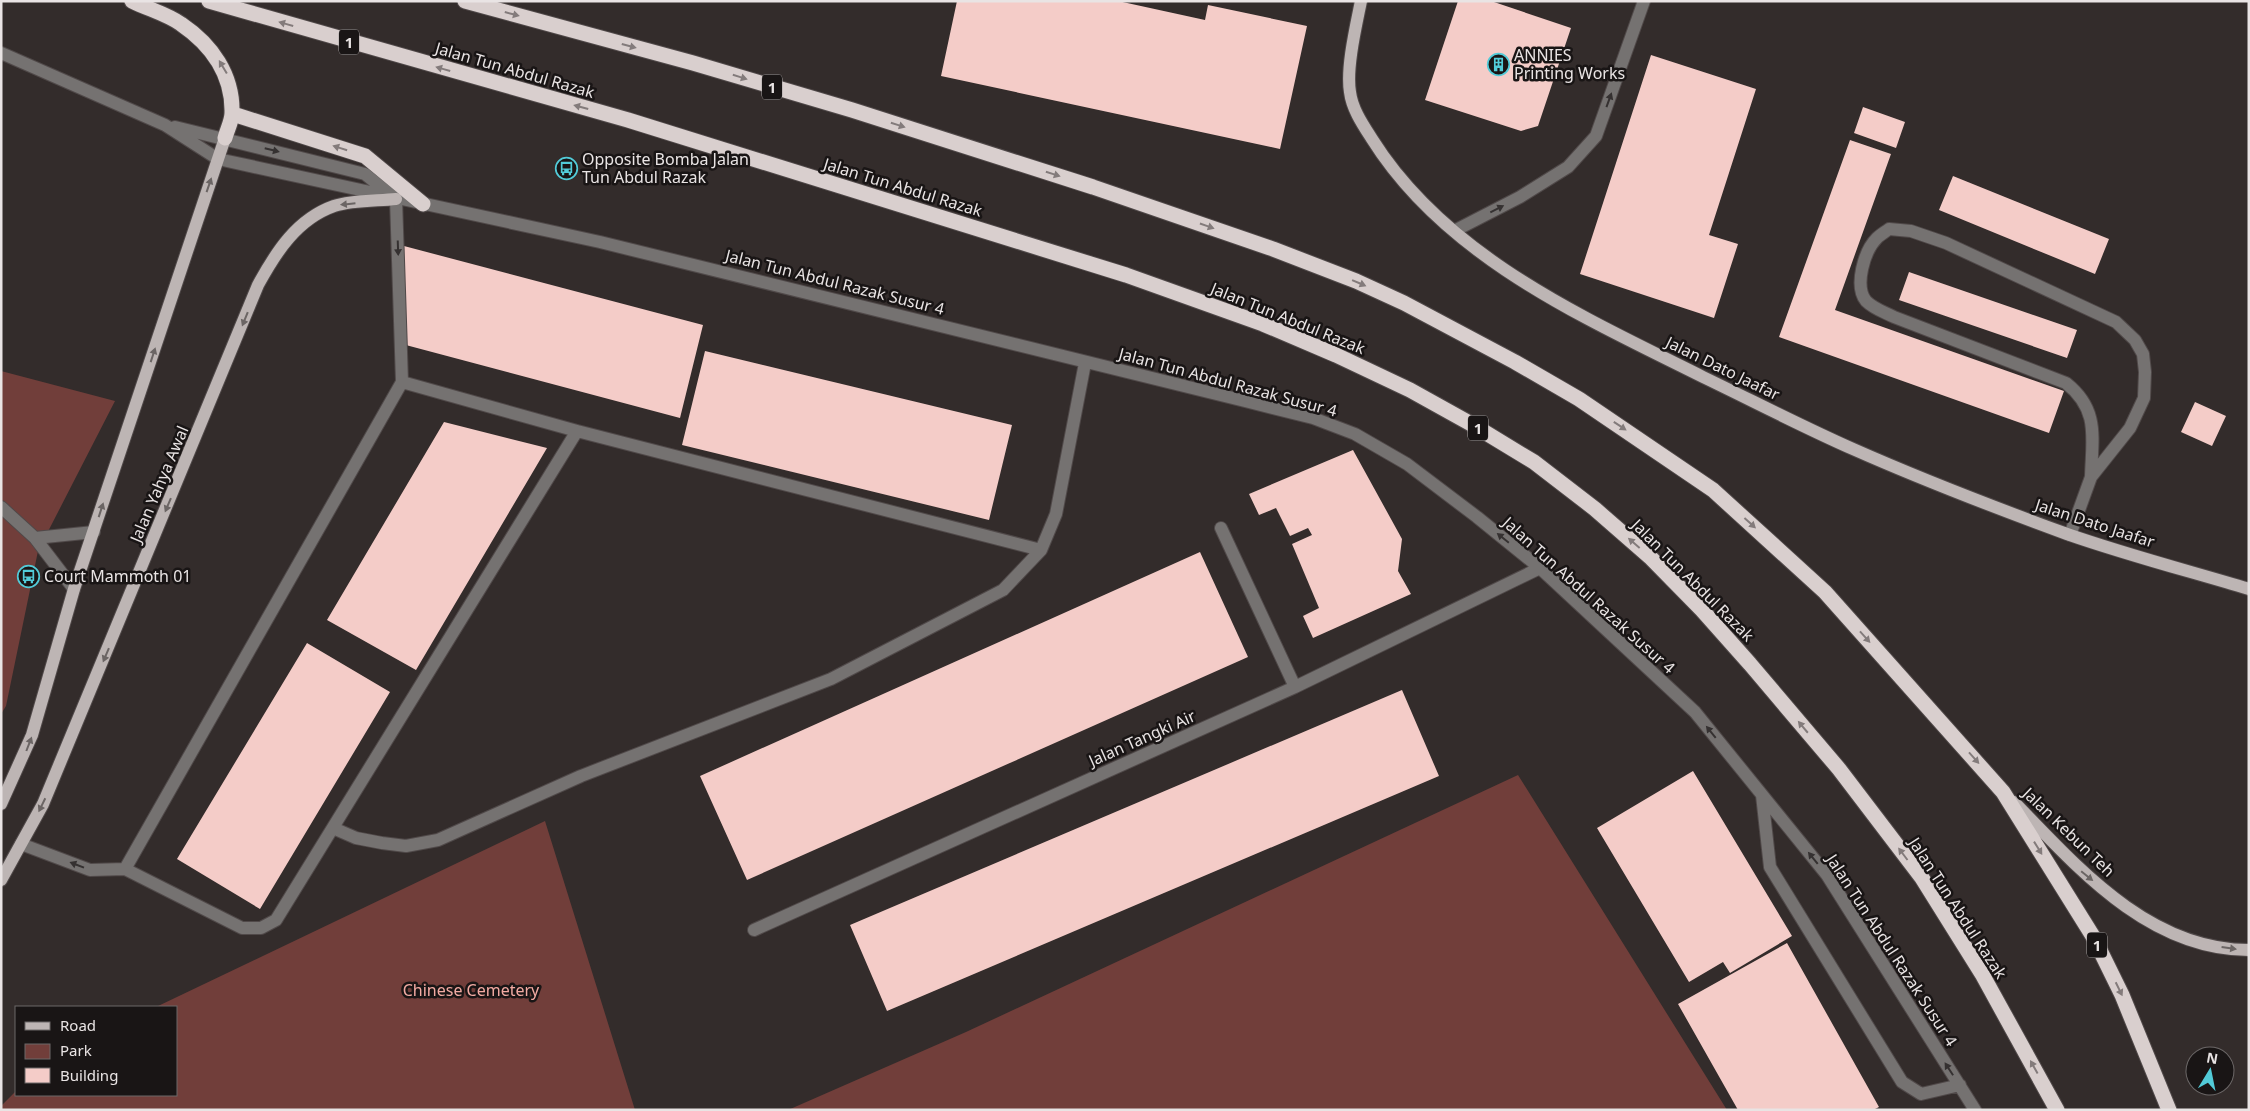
<svg xmlns="http://www.w3.org/2000/svg" width="2250" height="1111" font-family="'Noto Sans',sans-serif">
<rect width="100%" height="100%" fill="#332c2b"/>
<path fill="#713e3a" d="M1 371 115 401 38 551 6 706 1 714Z
M1518 775 1727 1110H788L966 1032Z
M545 821 635 1110H1V1106L16 1091V1095H176V1007H156Z"/>
<path fill="#f4ccc8" d="M957 1H1118L1205 20 1208 5 1307 26 1280 149 941 76Z
M1458 1H1491L1571 28 1538 126 1521 131 1425 100Z
M1651 55 1756 89 1709 235 1738 244 1714 318 1580 274Z
M1863 107 1905 122 1896 148 1854 133Z
M1850 140 1891 154 1835 310 2064 391 2049 433 1779 337Z
M1953 176 2109 239 2095 274 1939 210Z
M404 246 703 325 680 418 402 344Z
M1909 272 2077 330 2067 358 1899 300Z
M705 351 1012 425 989 520 682 445Z
M2195 402 2226 416 2212 446 2181 432Z
M444 422 547 448 416 670 327 620Z
M1353 450 1402 539 1398 571 1411 594 1313 638 1303 616 1319 608 1292 544 1312 535 1308 528 1290 536 1276 508 1259 515 1249 494Z
M1200 552 1248 657 747 880 700 776Z
M307 643 390 692 260 909 177 859Z
M1402 690 1439 776 887 1011 850 925Z
M1693 771 1792 936 1730 973 1723 962 1689 982 1597 828Z
M1787 943 1879 1107 1873 1110H1738L1678 1004Z"/>
<g fill="none" stroke-linecap="round" stroke-linejoin="round">
<defs>
<path id="minor" d="M1 53 165 125 218 159 600 242 1245 401 1313 418 1355 434 1407 464 1477 517 1540 568 1695 712 1827 875 1975 1110
M1454 231 1520 197 1568 167 1596 136 1644 1
M402 382 577 431 1041 550 1056 514 1085 363
M1 507 35 538 74 589
M1221 528 1295 687
M2070 535 2091 477 2130 428 2144 398 2145 372 2143 354 2135 340 2116 322 1946 243 1911 231 1889 229C1885 232 1880 235 1877 238 1864 251 1854 286 1866 301 1874 309 1884 312 1894 317L2066 383C2100 410 2092 438 2091 477
M35 538 94 532
M1762 795 1770 867 1902 1082 1921 1094 1960 1085
M333 828 356 838 382 843 406 846 438 840 581 776 831 679 1003 590 1041 550
M21 844 90 870 125 869 242 928H261L276 920 577 431
M125 869 402 382 396 199 365 174 175 127
M754 930 1295 687 1540 568"/>
<path id="major" d="M1361 1C1356 26 1346 68 1350 92 1352 109 1363 125 1372 139 1446 257 1583 317 1703 377 1753 401 1803 427 1853 449 1923 480 1996 508 2067 534 2127 555 2189 571 2249 589
M2014 802C2078 868 2149 950 2249 950
M1 804 32 735 74 589 225 138
M1 880 43 804 258 285C276 252 297 219 334 206 353 200 377 201 396 199"/>
<path id="highway" d="M132 1C148 9 167 14 181 24 212 45 233 75 232 113 232 121 227 130 225 138
M209 1 628 120 1126 275 1263 324 1336 355 1410 390 1473 425 1534 462 1595 509 1650 557 1702 610 1750 664 1839 769 1922 878 1982 974 2057 1110
M465 1 693 63 852 110 1093 187 1273 249 1356 281 1404 303 1515 362 1579 399 1713 490 1825 592 2003 792 2094 938 2122 995 2169 1110
M233 114 365 156 423 204"/>
</defs>
<use href="#minor" stroke="#504949" stroke-width="14"/>
<use href="#major" stroke="#504949" stroke-width="14"/>
<use href="#highway" stroke="#504949" stroke-width="17"/>
<use href="#minor" stroke="#757271" stroke-width="12"/>
<use href="#major" stroke="#bdb5b4" stroke-width="12"/>
<use href="#highway" stroke="#d9cfce" stroke-width="15"/>
</g>
<defs><path id="oneway-solid" d="M-6-.8H1V-3.2L6.5 0L1 3.2V.8H-6Z" transform="scale(1.25)"/></defs>
<g fill="#837b7b">
<use href="#oneway-solid" transform="translate(512 14) rotate(15)"/>
<use href="#oneway-solid" transform="translate(286 24) rotate(-164)"/>
<use href="#oneway-solid" transform="translate(629 46) rotate(15)"/>
<use href="#oneway-solid" transform="translate(223 67) rotate(-121)"/>
<use href="#oneway-solid" transform="translate(443 69) rotate(-164)"/>
<use href="#oneway-solid" transform="translate(740 77) rotate(17)"/>
<use href="#oneway-solid" transform="translate(581 107) rotate(-165)"/>
<use href="#oneway-solid" transform="translate(898 125) rotate(18)"/>
<use href="#oneway-solid" transform="translate(340 148) rotate(-162)"/>
<use href="#oneway-solid" transform="translate(1053 174) rotate(18)"/>
<use href="#oneway-solid" transform="translate(1207 226) rotate(19)"/>
<use href="#oneway-solid" transform="translate(1359 283) rotate(23)"/>
<use href="#oneway-solid" transform="translate(1620 426) rotate(34)"/>
<use href="#oneway-solid" transform="translate(1750 523) rotate(42)"/>
<use href="#oneway-solid" transform="translate(1634 543) rotate(-139)"/>
<use href="#oneway-solid" transform="translate(1865 637) rotate(48)"/>
<use href="#oneway-solid" transform="translate(1803 727) rotate(-130)"/>
<use href="#oneway-solid" transform="translate(1974 758) rotate(48)"/>
<use href="#oneway-solid" transform="translate(2038 848) rotate(58)"/>
<use href="#oneway-solid" transform="translate(1903 854) rotate(-127)"/>
<use href="#oneway-solid" transform="translate(2119 989) rotate(64)"/>
<use href="#oneway-solid" transform="translate(2034 1067) rotate(-119)"/>
</g>
<g fill="#353131">
<use href="#oneway-solid" transform="translate(1609 100) rotate(-70)"/>
<use href="#oneway-solid" transform="translate(272 150) rotate(14)"/>
<use href="#oneway-solid" transform="translate(1497 209) rotate(-27)"/>
<use href="#oneway-solid" transform="translate(398 248) rotate(88)"/>
<use href="#oneway-solid" transform="translate(1503 538) rotate(-141)"/>
<use href="#oneway-solid" transform="translate(1711 732) rotate(-129)"/>
<use href="#oneway-solid" transform="translate(1813 858) rotate(-129)"/>
<use href="#oneway-solid" transform="translate(77 865) rotate(-159)"/>
<use href="#oneway-solid" transform="translate(1949 1069) rotate(-123)"/>
</g>
<g fill="#6b6564">
<use href="#oneway-solid" transform="translate(209 185) rotate(-71)"/>
<use href="#oneway-solid" transform="translate(348 204) rotate(174)"/>
<use href="#oneway-solid" transform="translate(245 319) rotate(112)"/>
<use href="#oneway-solid" transform="translate(153 355) rotate(-72)"/>
<use href="#oneway-solid" transform="translate(168 505) rotate(113)"/>
<use href="#oneway-solid" transform="translate(101 510) rotate(-72)"/>
<use href="#oneway-solid" transform="translate(106 655) rotate(113)"/>
<use href="#oneway-solid" transform="translate(29 744) rotate(-69)"/>
<use href="#oneway-solid" transform="translate(42 805) rotate(116)"/>
<use href="#oneway-solid" transform="translate(2087 876) rotate(39)"/>
<use href="#oneway-solid" transform="translate(2229 948) rotate(8)"/>
</g>
<defs>
<symbol id="building-ring" viewBox="-11 -11 22 22"><circle r="9.5" fill="#191515" stroke="#52cbd8" stroke-width="1.5"/><path d="M-4-6H4V6H1V3H-1V6H-4ZM-2.5-4.3h1.7v1.8h-1.7ZM.8-4.3h1.7v1.8H.8ZM-2.5-1h1.7V.8h-1.7ZM.8-1h1.7V.8H.8Z" fill="#52cbd8"/></symbol>
<symbol id="bus-ring" viewBox="-11 -11 22 22"><circle r="9.5" fill="#191515" stroke="#52cbd8" stroke-width="1.5"/><path d="M-5-6H5V4H4V6H2V4H-2V6H-4V4H-5ZM-3.5-4V0h7V-4ZM-3.5 1.2v1.5H-2V1.2ZM2 1.2v1.5H3.5V1.2Z" fill="#52cbd8"/></symbol>
</defs>
<g fill-rule="evenodd">
<use href="#building-ring" x="1486" y="52" width="25" height="25"/>
<use href="#bus-ring" x="554" y="156" width="25" height="25"/>
<use href="#bus-ring" x="16" y="564" width="25" height="25"/>
</g>
<g text-anchor="middle" dominant-baseline="central" stroke-width="5" stroke-linejoin="round" paint-order="stroke">
<g fill="#191515" stroke="#aba6a6" stroke-width="1">
<rect x="339" y="29.5" width="20" height="25" rx="4"/>
<rect x="762" y="74.5" width="20" height="25" rx="4"/>
<rect x="1468" y="415.5" width="20" height="25" rx="4"/>
<rect x="2087" y="932.5" width="20" height="25" rx="4"/>
</g>
<g font-size="15" font-weight="bold" fill="#e9e4e4">
<text x="349" y="42">1</text>
<text x="772" y="87">1</text>
<text x="1478" y="428">1</text>
<text x="2097" y="945">1</text>
</g>
<g font-size="16" fill="#e9e4e4" stroke="#191515" text-anchor="start">
<text x="1514" y="55">ANNIES<tspan x="1514" dy="18">Printing Works</tspan></text>
<text x="582" y="159">Opposite Bomba Jalan<tspan x="582" dy="18">Tun Abdul Razak</tspan></text>
<text x="44" y="576">Court Mammoth 01</text>
</g>
<g font-size="16" fill="#e9e4e4" stroke="#191515">
<text transform="translate(515 70) rotate(16)">Jalan Tun Abdul Razak</text>
<text transform="translate(903 187) rotate(17)">Jalan Tun Abdul Razak</text>
<text transform="translate(835 282) rotate(14)">Jalan Tun Abdul Razak Susur 4</text>
<text transform="translate(1288 318) rotate(22)">Jalan Tun Abdul Razak</text>
<text transform="translate(1723 368) rotate(26)">Jalan Dato Jaafar</text>
<text transform="translate(1228 382) rotate(15)">Jalan Tun Abdul Razak Susur 4</text>
<text transform="translate(159 484) rotate(-67)">Jalan Yahya Awal</text>
<text transform="translate(2095 523) rotate(18)">Jalan Dato Jaafar</text>
<text transform="translate(1693 580) rotate(45)">Jalan Tun Abdul Razak</text>
<text transform="translate(1589 595) rotate(42)">Jalan Tun Abdul Razak Susur 4</text>
<text transform="translate(1142 738) rotate(-24)">Jalan Tangki Air</text>
<text transform="translate(2069 832) rotate(44)">Jalan Kebun Teh</text>
<text transform="translate(1958 908) rotate(57)">Jalan Tun Abdul Razak</text>
<text transform="translate(1892 950) rotate(57)">Jalan Tun Abdul Razak Susur 4</text>
</g>
<g font-size="16" fill="#f3aba3" stroke="#191515">
<text x="471" y="990">Chinese Cemetery</text>
</g>
</g>
<rect width="2250" height="1111" fill="none" stroke="#e9e4e4" stroke-width="5"/>
<rect x="15" y="1006" width="162" height="90" fill="#191515" stroke="#6c6868"/>
<rect x="25" y="1022" width="25" height="8" fill="#bdb5b4" stroke="#6c6868"/>
<text x="60" y="1031" font-size="15" fill="#e9e4e4">Road</text>
<rect x="25" y="1044" width="25" height="15" fill="#713e3a" stroke="#6c6868"/>
<text x="60" y="1056" font-size="15" fill="#e9e4e4">Park</text>
<rect x="25" y="1068" width="25" height="15" fill="#f4ccc8" stroke="#6c6868"/>
<text x="60" y="1081" font-size="15" fill="#e9e4e4">Building</text>
<g transform="translate(2210 1071) rotate(10)"><circle r="24" fill="#191515" stroke="#6c6868"/>
<path d="M0-4L9 19L0 12L-9 19Z" fill="#52cbd8"/>
<text y="-8" font-size="14" font-weight="bold" text-anchor="middle" fill="#e9e4e4">N</text>
</g>
</svg>
